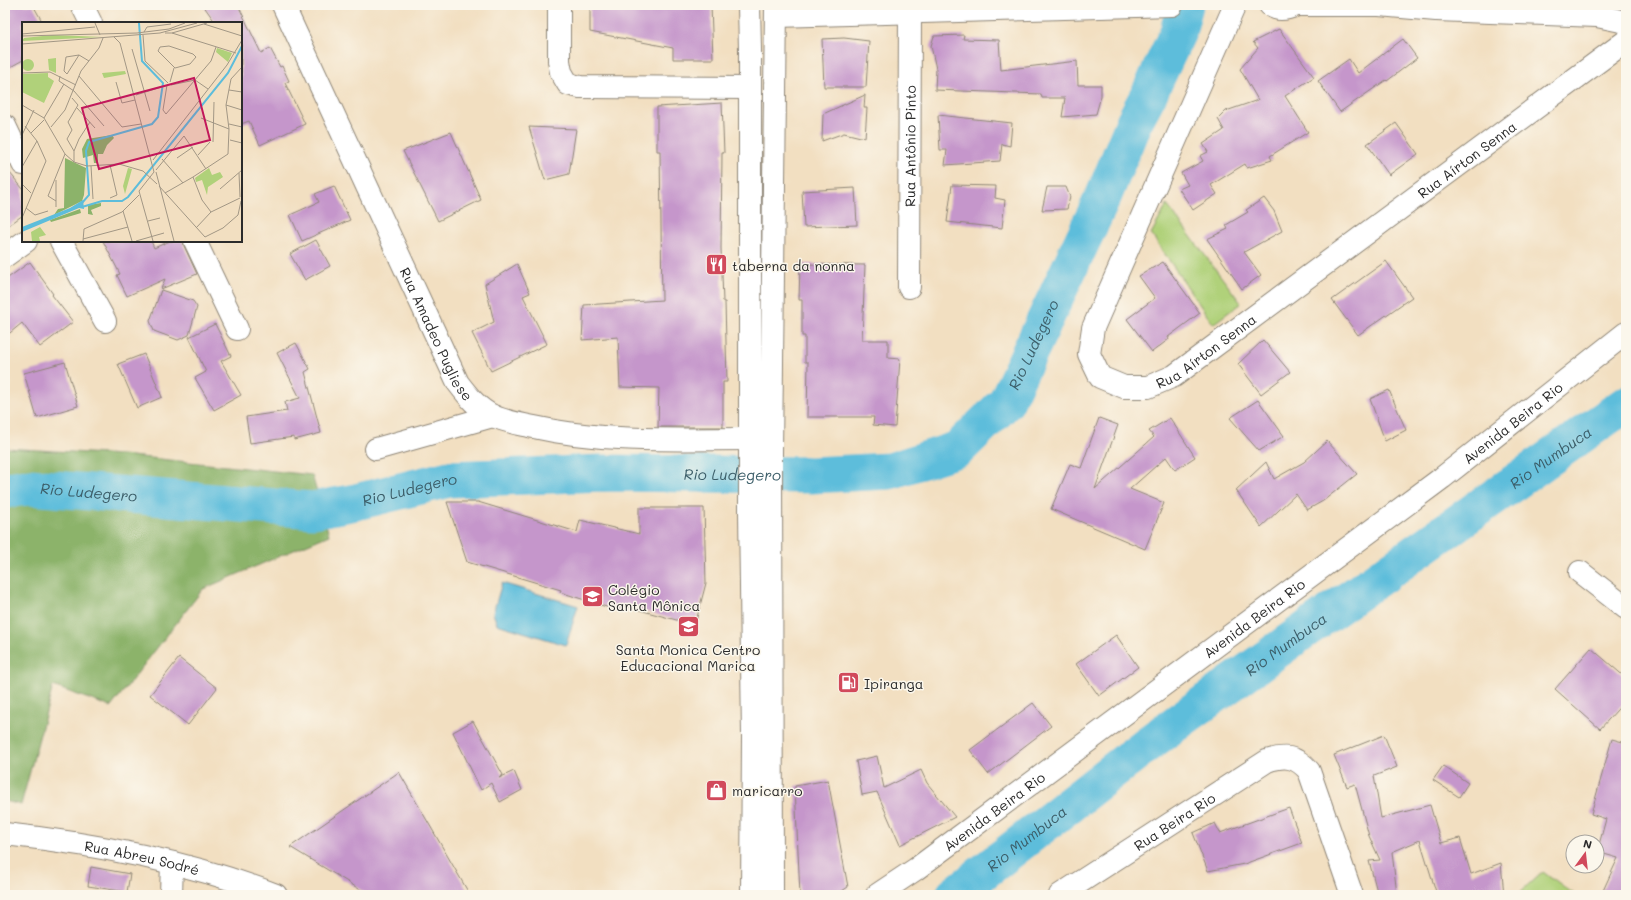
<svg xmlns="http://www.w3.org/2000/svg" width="1631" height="900" font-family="Mali,sans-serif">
<rect width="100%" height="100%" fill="#fbf7ec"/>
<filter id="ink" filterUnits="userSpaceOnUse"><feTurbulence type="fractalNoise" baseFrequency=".025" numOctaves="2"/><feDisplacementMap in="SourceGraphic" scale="8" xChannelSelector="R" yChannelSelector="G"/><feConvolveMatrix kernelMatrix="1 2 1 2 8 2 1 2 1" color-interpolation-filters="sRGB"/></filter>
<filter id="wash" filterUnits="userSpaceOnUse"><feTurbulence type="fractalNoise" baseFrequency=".012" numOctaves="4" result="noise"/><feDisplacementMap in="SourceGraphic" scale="16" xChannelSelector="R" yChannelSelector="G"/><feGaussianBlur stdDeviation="0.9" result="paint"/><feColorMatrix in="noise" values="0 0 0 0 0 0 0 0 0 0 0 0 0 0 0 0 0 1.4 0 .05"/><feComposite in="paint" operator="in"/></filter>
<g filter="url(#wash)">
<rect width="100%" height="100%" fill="#f2dfc1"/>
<path fill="#b0d17a" stroke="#6e7e52" d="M1167 205 1241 303 1213 324 1151 234Z
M1543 871 1575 895H1517Z"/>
<path fill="#8cb36a" stroke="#5c6f4a" d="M5 448 122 455 312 475 329 535 203 589 111 707 53 686 21 805 5 801Z"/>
<path fill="#5dbddb" stroke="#447483" d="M502 583 578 606 566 645 497 624 493 613Z"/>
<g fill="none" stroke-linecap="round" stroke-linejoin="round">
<g stroke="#5dbddb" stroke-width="37">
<path id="s1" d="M5 490 29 487 313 510 356 502 449 479 603 473 811 475 890 471 958 449 1006 402 1104 195 1134 122 1149 94 1178 32 1185 5"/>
<path id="s2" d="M954 895 1146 745 1308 628 1626 404"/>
</g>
</g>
<g id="blocks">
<path fill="#c596cb" d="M5 5H33L43 23H23V60L5 70Z
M203 5H238L261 53 270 48 280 67 282 66 289 81 285 83 305 124 260 145 249 121 241 124V23L215 22Z
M590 5H711L713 59H673V48L590 32Z
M1279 29 1314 77 1285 96 1308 132 1270 156 1272 160 1247 168 1245 164 1211 185 1217 194 1193 210 1179 189 1188 185 1181 173 1203 161 1200 156 1208 152 1203 144 1224 130 1218 119 1226 111 1258 100 1240 69 1258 48 1253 42Z
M964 35 963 39 999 40 1001 70 1077 61 1078 85H1101V96L1096 114 1062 117 1065 98H1042L1041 94 935 90 936 69 931 46 934 36Z
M844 38 869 41 866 87H824L822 39Z
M1403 39 1417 58 1387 81 1386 80 1340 112 1318 81 1349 59 1358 73Z
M865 95 864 108H867L865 138 844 133 822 141 823 114Z
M722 103 724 153H722L721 248 723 302H725L727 382H723V427H658L659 388 620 387 618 337 582 340 584 305 662 300 660 151H657V107Z
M938 115 1012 123 1010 146 1002 144 1000 161 945 165 947 150H940Z
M1396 123 1418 154 1389 175 1367 144Z
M529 127 576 129 569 174 545 180Z
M451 132 481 200 438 221 403 151Z
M5 167 23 189V215L5 228Z
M952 185 996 186 995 198 1005 200 1002 228 947 222Z
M334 186 350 220 302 241 290 215 319 202 315 194Z
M1047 187H1066L1070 197 1067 209 1042 210Z
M855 188 857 225 804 227 802 191Z
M1264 198 1274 211 1282 231 1244 252 1261 275 1242 289 1207 239 1228 229 1226 225 1248 212 1246 210Z
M316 240 330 266 305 280 290 254Z
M103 241H151L154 248 170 241H183L184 246 197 274 161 289 165 279 127 296 117 275 120 274Z
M1386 261 1412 297 1358 335 1332 300Z
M30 262 53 294 52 295 73 322 40 347 22 323 5 337V280Z
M1163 262 1200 313 1168 337 1169 339 1152 352 1127 319 1155 298 1139 276Z
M517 264 530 293 523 296 547 344 491 371 472 333 494 322 485 284Z
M800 264 865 265 862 340H888V358L900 359 895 427 873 425 874 417H807L808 362H805V336H802V300H799Z
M161 290 193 301 197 307 189 335 178 340 154 331 150 321Z
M215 324 231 356 221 361 241 395 214 410 195 378 206 372 189 337Z
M1263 340 1290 372 1261 394 1238 364Z
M296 343 310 369 305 372 321 433 294 440V437L250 443 246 417 287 411 285 402 300 398 277 353Z
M144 354 162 397 137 408 118 364Z
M65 362 78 406 37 418 24 373Z
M1389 390 1406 430 1385 441 1370 399Z
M1258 400 1284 436 1259 451 1230 418Z
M1099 418 1118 425 1095 489 1154 437 1149 431 1170 418 1195 457 1175 470 1166 457 1130 489 1164 503 1145 549 1051 509 1070 464 1081 468Z
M1327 441 1357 474 1323 501 1307 510 1296 494 1261 527 1236 490 1266 462 1274 479 1304 462Z
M447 502H478L577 532 580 520 639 534V508H704L706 583 695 625 621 605 619 611 560 592 561 590 467 562Z
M1116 635 1138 667 1099 696 1076 664Z
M1591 648 1626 678V700L1600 729 1555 689Z
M179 658 217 688 188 725 150 695Z
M1033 703 1051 726 988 774 970 750Z
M473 721 503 775 499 778 514 771 522 790 500 802 491 783 481 790 453 732Z
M1384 735 1397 767 1374 776 1381 818 1430 805 1441 843 1460 838 1471 874 1501 863 1504 895H1437L1420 840 1392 852 1397 895H1378L1369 861 1380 860 1369 836 1355 784 1347 787 1334 755Z
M1612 739 1626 743V895H1601L1618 858 1597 852 1606 819 1591 814Z
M877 756 884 788 921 770 927 783 955 817 900 845 877 792 862 795 856 761Z
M1443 766 1468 783 1459 797 1433 780Z
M399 772 470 895H369L290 847Z
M828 780 848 887 836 895H800L795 786Z
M1289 808 1302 843 1244 864 1208 871 1193 833 1215 823 1220 833Z
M91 867 130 874 127 892 88 886Z"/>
</g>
</g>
<g filter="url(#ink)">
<use href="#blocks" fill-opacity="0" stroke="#8e8576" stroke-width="1"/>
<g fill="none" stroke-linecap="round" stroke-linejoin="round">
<defs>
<g id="minor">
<path d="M82 5 91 23"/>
<path id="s3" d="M283 5 458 383C468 396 478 409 493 416 506 422 521 424 534 427 605 443 678 439 750 439"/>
<path d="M559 5V61L561 72 568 84 580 87 750 88"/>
<path id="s4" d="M1235 5 1093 328 1089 354 1100 377 1124 387H1148L1174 376 1626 41"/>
<path d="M1270 5C1278 12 1288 9 1297 5"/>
<path d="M1297 5H1379L1436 10 1597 16 1626 22"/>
<path d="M776 16 1172 5"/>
<path d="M5 126 23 164"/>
<path d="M61 241 105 321"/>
<path d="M195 241 237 329"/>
<path d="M5 256 26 241"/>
<path id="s5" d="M909 287 910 5"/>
<path d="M376 449 493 416"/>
<path d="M1580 572 1626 608"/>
<path d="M171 895 172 863"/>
<path id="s6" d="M877 895 916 869 1442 478 1626 333"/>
<path id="s7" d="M1060 895 1267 761C1285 755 1296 756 1309 771L1352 895"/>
</g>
<g id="major">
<path d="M749 5 750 50V511L753 737 752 895"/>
<path id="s8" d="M5 834C97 844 190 862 276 895"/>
<path d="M772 895 771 453 776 5"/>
</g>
</defs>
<use href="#minor" stroke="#8e8576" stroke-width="24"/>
<use href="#major" stroke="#8e8576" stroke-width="24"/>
<use href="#minor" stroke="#fff" stroke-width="22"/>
<use href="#major" stroke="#fff" stroke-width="22"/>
</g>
</g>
<defs>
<symbol id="restaurant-square" viewBox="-11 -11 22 22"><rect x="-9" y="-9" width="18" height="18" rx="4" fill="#d1495b" stroke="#fbf7ec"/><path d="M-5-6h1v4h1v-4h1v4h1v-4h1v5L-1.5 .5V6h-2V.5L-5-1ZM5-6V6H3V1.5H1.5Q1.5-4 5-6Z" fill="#fff"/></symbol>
<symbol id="university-square" viewBox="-11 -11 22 22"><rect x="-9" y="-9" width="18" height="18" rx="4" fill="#d1495b" stroke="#fbf7ec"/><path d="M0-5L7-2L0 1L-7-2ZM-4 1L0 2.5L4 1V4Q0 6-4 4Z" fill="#fff"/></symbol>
<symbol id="school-square" viewBox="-11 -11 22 22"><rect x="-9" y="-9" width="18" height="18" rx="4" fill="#d1495b" stroke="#fbf7ec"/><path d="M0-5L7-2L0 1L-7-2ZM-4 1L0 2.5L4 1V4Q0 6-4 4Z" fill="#fff"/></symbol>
<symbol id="fuel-square" viewBox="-11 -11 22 22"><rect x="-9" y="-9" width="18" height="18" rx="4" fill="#d1495b" stroke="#fbf7ec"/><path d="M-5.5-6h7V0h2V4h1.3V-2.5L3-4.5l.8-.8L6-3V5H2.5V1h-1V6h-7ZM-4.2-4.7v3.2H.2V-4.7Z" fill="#fff"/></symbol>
<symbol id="shop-square" viewBox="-11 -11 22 22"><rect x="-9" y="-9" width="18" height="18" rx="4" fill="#d1495b" stroke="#fbf7ec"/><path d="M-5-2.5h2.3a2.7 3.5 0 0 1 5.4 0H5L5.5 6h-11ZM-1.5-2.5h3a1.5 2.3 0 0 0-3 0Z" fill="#fff"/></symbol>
</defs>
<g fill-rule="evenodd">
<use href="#restaurant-square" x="704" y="252" width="25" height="25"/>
<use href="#university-square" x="580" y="584" width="25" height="25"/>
<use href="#school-square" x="676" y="614" width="25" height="25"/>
<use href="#fuel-square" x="836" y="670" width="25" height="25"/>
<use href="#shop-square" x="704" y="778" width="25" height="25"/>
</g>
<g text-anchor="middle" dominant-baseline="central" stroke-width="3" stroke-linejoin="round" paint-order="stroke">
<g font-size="14" fill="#2b2b2b" stroke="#fbf7ec">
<text stroke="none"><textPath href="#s5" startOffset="141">Rua Antônio Pinto</textPath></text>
<text stroke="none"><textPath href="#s4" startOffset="847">Rua Aírton Senna</textPath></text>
<text stroke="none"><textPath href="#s3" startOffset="363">Rua Amadeo Pugliese</textPath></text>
<text stroke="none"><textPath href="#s4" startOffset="523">Rua Aírton Senna</textPath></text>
<text stroke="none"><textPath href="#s6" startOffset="792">Avenida Beira Rio</textPath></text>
<text stroke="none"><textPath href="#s6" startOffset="468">Avenida Beira Rio</textPath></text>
<text stroke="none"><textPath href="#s6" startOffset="144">Avenida Beira Rio</textPath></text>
<text stroke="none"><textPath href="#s7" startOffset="136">Rua Beira Rio</textPath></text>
<text stroke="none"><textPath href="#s8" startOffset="139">Rua Abreu Sodré</textPath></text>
</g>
<g font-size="14" fill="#2b2b2b" stroke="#fbf7ec" text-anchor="start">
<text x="732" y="265">taberna da nonna</text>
<text x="608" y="589">Colégio<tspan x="608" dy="16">Santa Mônica</tspan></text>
<text x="688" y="649" text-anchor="middle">Santa Monica Centro<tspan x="688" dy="16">Educacional Marica</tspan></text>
<text x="864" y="683">Ipiranga</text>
<text x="732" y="790">maricarro</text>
</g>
<g font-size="15" font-style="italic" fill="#3c5e69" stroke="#fbf7ec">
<text stroke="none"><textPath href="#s1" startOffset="1092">Rio Ludegero</textPath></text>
<text stroke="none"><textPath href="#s2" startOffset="740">Rio Mumbuca</textPath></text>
<text stroke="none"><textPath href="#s1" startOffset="732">Rio Ludegero</textPath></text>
<text stroke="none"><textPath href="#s1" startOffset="408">Rio Ludegero</textPath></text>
<text stroke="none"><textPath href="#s1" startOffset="84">Rio Ludegero</textPath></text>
<text stroke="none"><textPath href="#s2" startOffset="416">Rio Mumbuca</textPath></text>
<text stroke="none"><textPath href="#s2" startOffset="92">Rio Mumbuca</textPath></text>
</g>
</g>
<g transform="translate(22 22)">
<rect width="220" height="220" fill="#f2dfc1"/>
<path d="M30 13 56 14 80 15 0 19 2 16ZM195 26 210 31 206 40 194 30ZM34 36V51L27 48 26 37ZM0 43a6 6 0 1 1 12 0a6 6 0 1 1-12 0ZM103 49 104 52 82 56 80 51ZM26 51V55L32 59 22 81 0 70V52ZM106 146 110 147 103 172 101 164ZM187 146 190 153 198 150 201 155 186 165 185 173 180 158 174 160 173 156ZM18 205 24 213 17 215 18 219H10L9 210Z" fill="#b0d17a"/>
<path d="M90 113 92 116 85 123 81 132H76V141H72L71 133 61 136 60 127 65 117ZM43 136 64 146 62 173 60 179 32 193 36 187 42 186ZM79 181V184L69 188 71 193 66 192V183ZM58 187 59 191 29 200 28 198Z" fill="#8cb36a"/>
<path d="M61 178 62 187 57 186 0 210V205L48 186Z" fill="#5dbddb"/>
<path fill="none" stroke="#5dbddb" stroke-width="2" d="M60 181 67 173 64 129 67 120 130 102 136 95 141 61 120 39 117 1M60 185 80 179H100L106 175 206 51 220 24"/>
<path fill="none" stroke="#a29785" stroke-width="1" d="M73 1 78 13M182 2 220 14M122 10 125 5 149 2M143 11H150L185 1M150 11 214 31M0 12 73 5M121 13 123 39 146 61M0 14 115 11 147 7 163 1M92 15 98 21 132 150 117 169 131 219M0 22 138 11 175 1M147 24 171 32 174 35 168 42 153 46 136 29 138 25ZM110 27 128 89M57 33 44 35 42 49 45 52 57 33 67 39M0 51 28 50 54 63M38 54 37 59 52 69 82 104M57 54 100 105 119 102M94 60 100 81 113 78M148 60 152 46M145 63 141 88 144 92 189 39 194 25M149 63 173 58 186 67M207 68 220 70M114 73 146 63M50 76 56 83 46 100 50 108 45 117 52 129M0 83 22 96 43 132 52 140 65 144 97 142 121 149M204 83 220 88M55 86 73 106M22 96 42 62M179 96 207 107M207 102 220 105M29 105 43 88 59 49 77 26 81 16M9 111 22 98M0 113 12 88M208 118 220 121M191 120 192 80M176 133 188 120M155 136 171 125M140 137 161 161M131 138 205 43 220 18M52 140V129L57 117 68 100M69 144 71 177M0 145 15 119M134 148 162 114 184 147M121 149 135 162M134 150 152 219M217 151 218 175M34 158V185M0 162 9 171M137 164 183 215M198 167 220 148M143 171 171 155M88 176 95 173 88 143M34 179 26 174 43 132M4 186 13 193 26 189M101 189 110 219M189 190 180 178 171 155 206 132 207 107 204 83 209 57 220 45M0 196 24 139 15 119 3 104M126 199 138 196M174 206 189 190 218 176M183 215 201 206 216 193 219 179M61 217 106 205M61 219 62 207 100 190 117 173M114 219 142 211"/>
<path fill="#c2185b" fill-opacity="0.15" stroke="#c2185b" stroke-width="2" d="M172 56 188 118 77 147 60 86Z"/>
<rect width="220" height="220" fill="none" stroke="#2b2b2b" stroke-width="2"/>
</g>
<rect width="1631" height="900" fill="none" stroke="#fbf7ec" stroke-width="20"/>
<g transform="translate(1585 854) rotate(15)"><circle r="19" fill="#fbf7ec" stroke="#a8a59f"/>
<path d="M0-3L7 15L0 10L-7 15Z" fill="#d1495b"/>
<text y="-6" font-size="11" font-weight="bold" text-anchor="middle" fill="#2b2b2b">N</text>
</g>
</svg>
